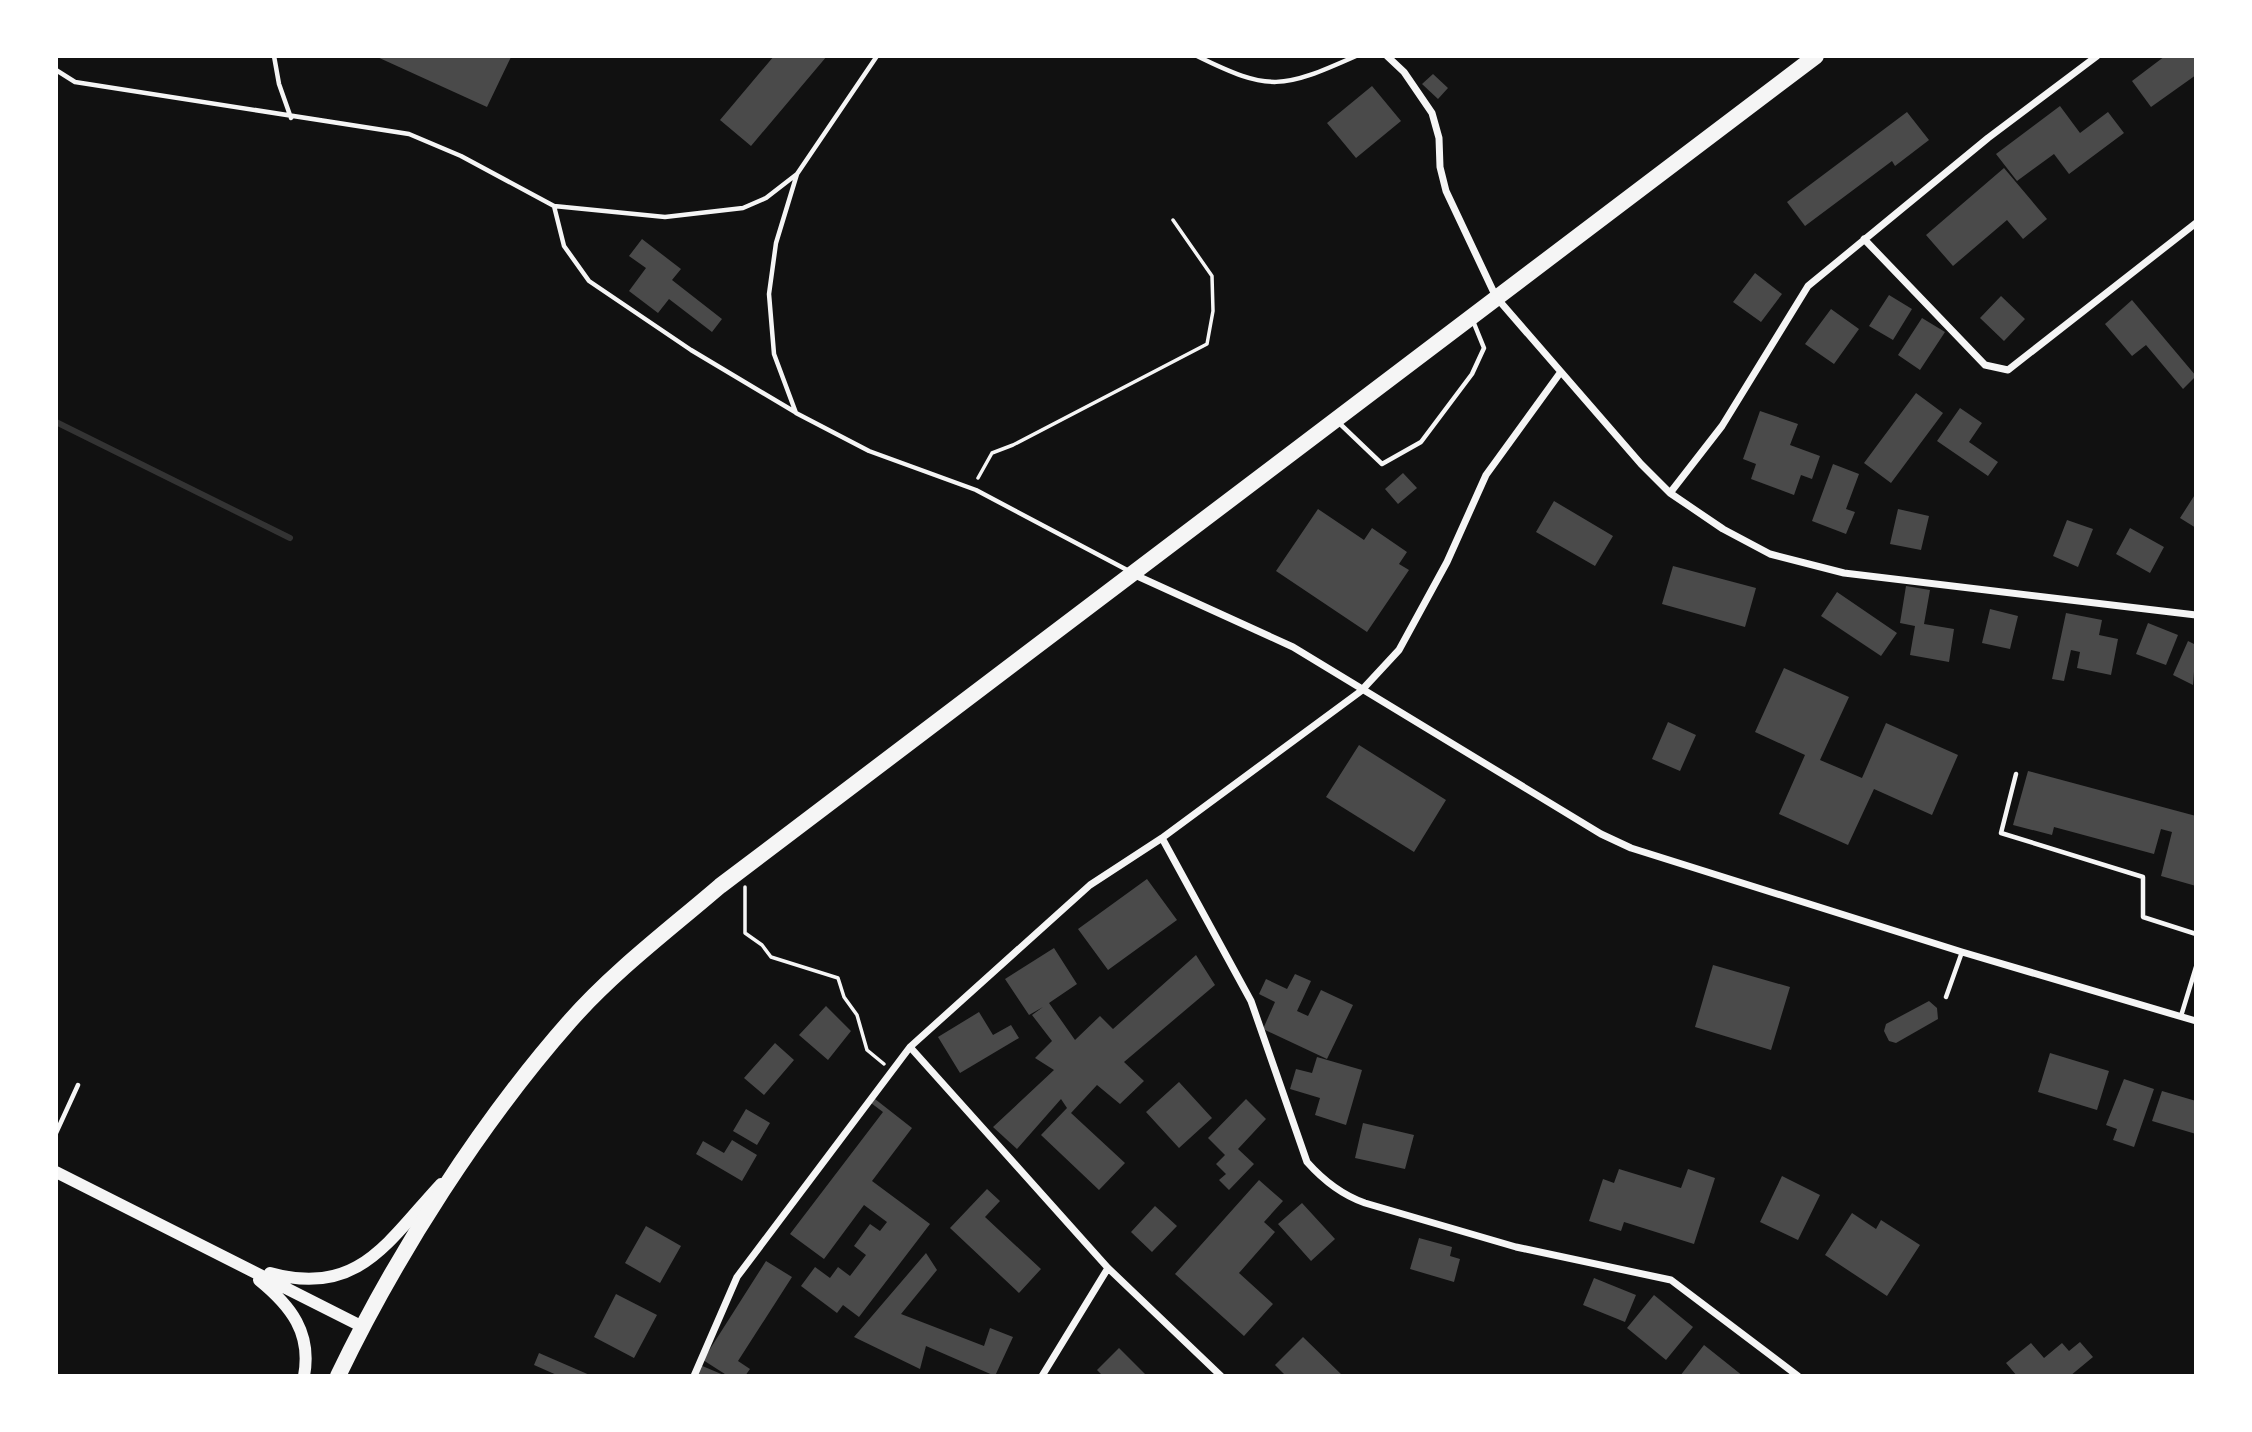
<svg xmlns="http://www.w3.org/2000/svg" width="2252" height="1432" font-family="Montserrat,sans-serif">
<rect width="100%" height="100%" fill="#111"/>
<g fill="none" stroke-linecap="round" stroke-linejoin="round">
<path stroke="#333" stroke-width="6" d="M56 422 290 538"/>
</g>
<path fill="#4a4a4a" d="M375 56H509L511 57 487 107Z
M774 56H827L751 146 720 120Z
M2165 56H2196V75L2151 107 2132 81Z
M1433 74 1448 88 1438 99 1422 84Z
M1372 86 1401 121 1356 158 1327 123Z
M2060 106 2080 133 2108 112 2124 133 2069 174 2054 154 2017 181 1996 154Z
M1907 112 1929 140 1895 166 1892 161 1805 226 1787 202Z
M2004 168 2047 219 2023 239 2007 220 1953 266 1926 235Z
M642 239 681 269 672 280 722 319 712 332 669 299 658 313 629 291 646 268 629 256Z
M1755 273 1782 294 1761 322 1733 302Z
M1889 295 1912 309 1893 340 1869 326Z
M2001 296 2025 319 2004 341 1980 318Z
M2132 300 2196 376 2183 389 2146 345 2132 356 2105 324Z
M1831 309 1859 329 1834 364 1805 344Z
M1922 318 1945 332 1920 370 1898 355Z
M1916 393 1943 413 1891 483 1864 463Z
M1960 408 1982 423 1969 442 1998 462 1988 476 1937 441Z
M1760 411 1798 424 1790 445 1820 456 1812 479 1801 475 1794 495 1751 479 1756 464 1743 459Z
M1833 464 1859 474 1846 509 1855 512 1846 534 1812 521Z
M1403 473 1417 488 1398 504 1385 489Z
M2196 493V528L2180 518Z
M1554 501 1613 536 1595 566 1536 532Z
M1318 509 1364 540 1372 528 1407 552 1399 564 1409 570 1367 632 1276 571Z
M1898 509 1929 516 1921 550 1890 544Z
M2067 520 2093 529 2078 567 2053 556Z
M2130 528 2164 547 2150 573 2116 554Z
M1673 566 1756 588 1745 627 1662 604Z
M1906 586 1930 590 1924 624 1954 629 1949 662 1910 655 1915 626 1900 623Z
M1837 592 1897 633 1881 656 1821 616Z
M1990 609 2018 616 2010 649 1982 643Z
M2066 613 2102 620 2099 635 2118 639 2111 675 2077 668 2080 652 2071 650 2064 681 2052 679Z
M2148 623 2178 635 2166 665 2136 654Z
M2188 641 2196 645 2193 685 2173 675Z
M1784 668 1849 697 1820 760 1862 778 1886 723 1958 755 1932 815 1874 789 1848 845 1779 814 1805 755 1755 732Z
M1668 722 1696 735 1680 771 1652 759Z
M1359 745 1446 800 1414 852 1326 797Z
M2028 771 2196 816V886L2161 876 2172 832 2161 829 2154 854 2054 827 2052 835 2013 825Z
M1147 879 1177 920 1108 970 1078 929Z
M1054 948 1077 984 1049 1003 1075 1040 1100 1016 1113 1029 1196 955 1215 985 1124 1062 1144 1081 1120 1104 1097 1085 1071 1113 1125 1163 1099 1190 1041 1135 1067 1108 1061 1099 1017 1149 993 1127 1054 1070 1035 1058 1052 1041 1032 1015 1043 1007 1029 1015 1005 979Z
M1713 965 1790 987 1771 1050 1695 1027Z
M1295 974 1311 981 1297 1011 1308 1016 1321 990 1353 1005 1327 1059 1263 1029 1275 1002 1259 994 1266 979 1287 989Z
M1929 1001 1937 1008 1938 1019 1896 1043 1889 1041 1884 1031 1886 1024Z
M826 1006 851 1031 828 1060 799 1035Z
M979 1012 993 1035 1011 1025 1019 1038 960 1073 938 1037Z
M775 1043 794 1060 764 1095 744 1078Z
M2050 1053 2109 1071 2097 1110 2038 1092Z
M1317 1057 1362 1070 1346 1125 1315 1115 1320 1098 1290 1089 1296 1069 1312 1073Z
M2124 1079 2154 1089 2134 1147 2113 1140 2117 1129 2106 1125Z
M1179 1082 1212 1118 1179 1148 1146 1112Z
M2162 1091 2196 1101V1134L2152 1121Z
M875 1099 912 1128 872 1181 930 1224 859 1317 843 1305 837 1313 801 1286 815 1267 830 1278 838 1267 850 1276 866 1255 854 1246 870 1224 880 1231 887 1222 864 1205 824 1259 790 1234 883 1112 871 1103Z
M1246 1099 1266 1119 1238 1149 1254 1164 1229 1190 1219 1180 1226 1174 1216 1164 1225 1155 1208 1138Z
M746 1109 770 1123 757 1145 733 1131Z
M1363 1123 1414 1135 1405 1169 1355 1158Z
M732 1140 757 1155 742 1181 696 1154 703 1141 724 1153Z
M1619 1169 1681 1188 1688 1169 1715 1178 1694 1244 1624 1222 1621 1231 1589 1221 1603 1179 1614 1183Z
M1782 1176 1820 1195 1798 1240 1760 1222Z
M1259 1180 1283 1201 1264 1222 1275 1232 1239 1273 1273 1304 1244 1336 1175 1274Z
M987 1189 1000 1201 985 1217 1041 1269 1019 1293 950 1228Z
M1302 1203 1335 1239 1311 1261 1278 1224Z
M1155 1206 1177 1226 1152 1252 1131 1232Z
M1852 1213 1876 1229 1881 1220 1920 1245 1887 1296 1825 1255Z
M646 1226 681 1246 660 1283 625 1263Z
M1419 1238 1452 1247 1450 1256 1460 1259 1454 1282 1410 1269Z
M926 1253 937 1270 901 1314 984 1346 990 1328 1013 1337 995 1376 926 1346 920 1369 854 1337Z
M766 1261 792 1277 738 1361 750 1369 745 1376H728L703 1360Z
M1594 1278 1636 1295 1625 1322 1583 1305Z
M616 1294 657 1315 634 1358 594 1337Z
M1654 1295 1693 1327 1666 1360 1627 1328Z
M1303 1337 1343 1376H1286L1275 1365Z
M2080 1342 2093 1357 2070 1376H2017L2006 1363 2031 1343 2044 1358 2062 1343 2069 1351Z
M1704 1345 1743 1376H1680Z
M1119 1348 1147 1376H1103L1097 1370Z
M539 1353 592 1376H559L534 1365Z
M700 1365 726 1376H696Z"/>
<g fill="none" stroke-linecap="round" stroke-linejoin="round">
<path stroke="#f5f5f5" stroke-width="3.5" d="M978 478 992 453 1013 445 1207 344 1213 311 1212 276 1173 220
M745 887V933L762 945 771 957 838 978 844 997 857 1015 867 1050 884 1064"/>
<path stroke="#f5f5f5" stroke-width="4.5" d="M274 56 279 84 291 118
M877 56 797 174 776 243 769 294 774 354 796 413 869 451 976 490 1129 571
M1197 56C1270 92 1282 89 1356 56
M56 70 75 82 409 134 461 156 554 206 665 217 743 208 766 198 797 174
M554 206 564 246 589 281 691 350 795 412
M1337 421 1382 464 1421 442 1472 374 1484 348 1473 321
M2016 774 2001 833 2143 877V917L2196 934
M1946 997 1962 952
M2181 1016 2196 967
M56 1133 78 1085"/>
<path stroke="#f5f5f5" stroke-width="7" d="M1387 56 1404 72 1432 113 1439 138 1440 167 1446 191 1496 297 1641 464 1670 493 1723 529 1770 554 1844 573 2196 615
M1864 239 1985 365 2008 370 2196 223
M1670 493 1722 426 1808 286 1988 138 2097 56
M1135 575 1293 647 1601 834 1631 848 1962 952 2196 1021
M1162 838 1251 1001 1307 1162C1323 1180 1342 1195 1365 1203L1516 1247 1671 1280 1798 1376
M910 1047 1108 1268 1221 1376
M694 1376 737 1277 910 1047 1090 885 1162 838 1361 691 1399 650 1447 562 1486 475 1560 373
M1042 1376 1108 1268"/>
<path stroke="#f5f5f5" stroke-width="12" d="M56 1172 361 1326
M270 1273C358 1298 388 1241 441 1184
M259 1280C291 1306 312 1333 304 1376"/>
<path stroke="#f5f5f5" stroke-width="16" d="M338 1376C396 1255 481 1122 570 1021 614 971 670 929 720 886L1816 56"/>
</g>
<rect width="2252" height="1432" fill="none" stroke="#ffffff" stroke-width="116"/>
</svg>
